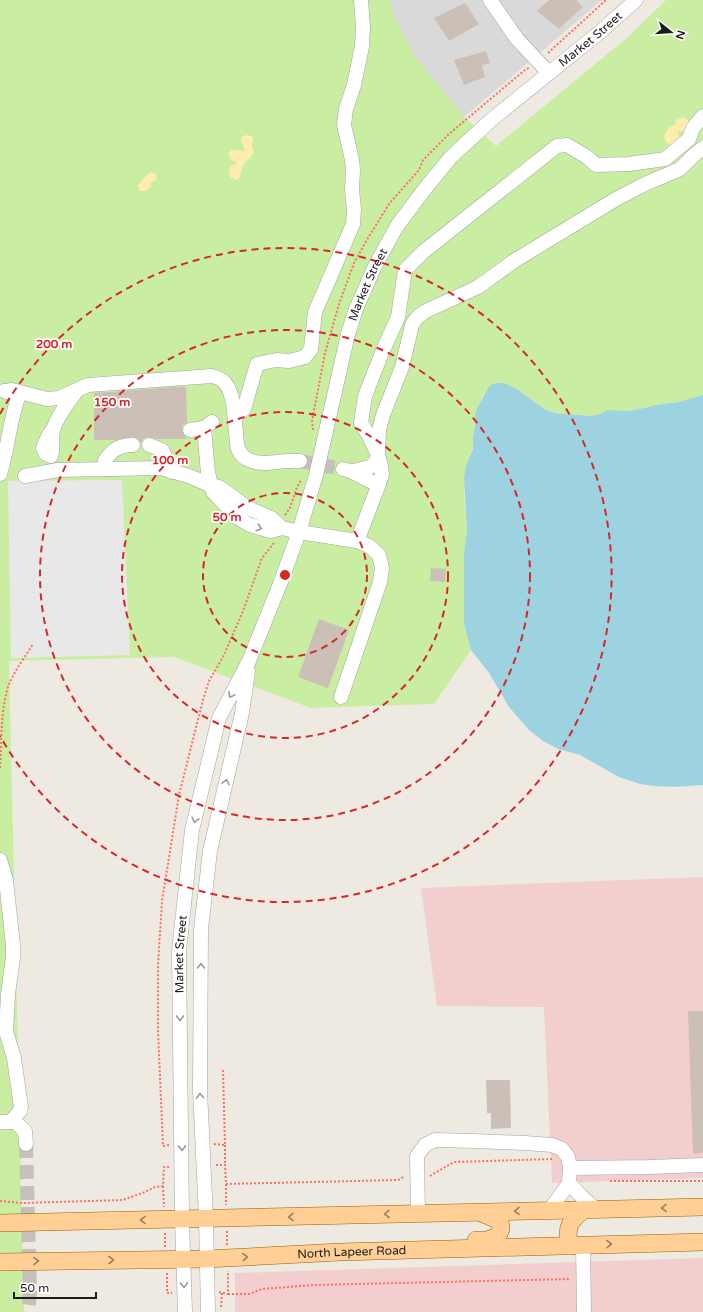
<svg xmlns="http://www.w3.org/2000/svg" width="703" height="1312" font-family="'Varela Round',sans-serif">
<rect width="100%" height="100%" fill="#efeae1"/>
<path fill="#dad9d9" d="M390 0H602L464 117 416 58 394 16Z"/>
<path fill="#f2cece" d="M703 877V1178L552 1183 544 1007 437 1006 421 888Z
M703 1258V1312H235V1273Z"/>
<path fill="#c9eea1" d="M0 0H390L394 16 416 58 464 117 496 146 628 37 666 0H703V395L679 402 650 406 644 408 628 411 608 410 600 414 591 416 555 413 546 410 520 391 513 387 483 395 479 407 475 413 474 445 466 465 464 494 467 531 464 553V624L471 650 434 704 311 708 174 657 9 661 24 1312H0Z"/>
<path fill="#ffedae" d="M683 117 689 121 690 128 686 132 679 131 678 132 680 139 674 145 667 143 664 137C666 130 668 127 675 125L676 120Z
M246 135 251 136 253 139 252 146 254 152C251 159 244 161 242 168 240 173 241 176 237 180L230 177 229 171 231 165H235L237 163 230 159 229 153C233 146 238 152 244 151L245 149C242 144 240 142 242 137Z
M151 172 157 175 156 180 151 183 150 187 146 191H140L138 185 148 174Z"/>
<path fill="#e8e8e8" d="M122 480 130 655 11 658 8 481Z"/>
<path fill="#9dd3e1" d="M496 383H504L517 389 546 410 555 413 591 416 600 414 608 410 628 411 644 408 656 405 679 402 703 395V785L673 787 654 786 640 784 619 777 580 755 558 749 543 741 529 730 509 707 489 673 471 650 464 624V553L467 531 464 478 466 465 473 449V438L475 425V413L488 388 491 385Z"/>
<path fill="#cbbfb7" d="M549 0H576L583 7 559 29 537 11Z
M465 3 479 24 449 41 434 18Z
M486 51 490 63 482 65 485 77 464 85 454 60Z
M175 387H186L187 422 182 426V431L187 439H157L148 437 143 439 141 443 137 438 133 437 115 440H94V393Z
M431 568 446 569 445 582 430 581Z
M319 619 349 630 328 688 298 677Z
M688 1011H703V1153L693 1154Z
M486 1080H510L511 1128 491 1129V1113H487Z"/>
<g fill="none" stroke-linecap="round" stroke-linejoin="round">
<path stroke="#c5c1ba" stroke-width="14" stroke-dasharray="14 7" stroke-linecap="butt" d="M300 461 343 469
M26 1144 30 1292C29 1299 30 1306 27 1312"/>
<defs>
<g id="minor">
<path d="M490 0 517 39 549 73"/>
<path d="M6 391 12 390 47 399 59 398 88 385 212 376C216 377 220 378 223 381 237 392 234 432 238 449 240 453 244 458 249 460 264 467 284 459 300 461"/>
<path d="M235 417 244 409 257 364 276 360 289 361 305 357 311 349 315 312 353 224 354 209 352 190 353 170 352 160 344 125 346 109 354 85 362 46 363 27 361 0"/>
<path d="M212 422 204 428 208 473 213 492 238 518 250 525 271 531 282 528"/>
<path d="M53 429 48 436 43 448 46 454 51 456C54 449 51 439 53 431 56 417 68 403 76 392"/>
<path d="M190 430 204 428"/>
<path d="M149 445 162 450 172 472"/>
<path d="M107 469 105 460C113 449 120 445 133 445"/>
<path d="M343 469C358 472 365 481 379 484L382 474 381 466 378 455 379 430 383 415 402 367 412 325C415 318 420 315 426 311L478 287 514 261 616 199 645 184 680 169 695 154 703 148"/>
<path d="M353 471 370 467 376 462 378 455 369 436 361 423 365 396 383 350 398 317 405 270 423 252 557 146 567 145 587 157 596 165 629 164 665 159 689 139 693 128 703 116"/>
<path d="M0 474C8 449 9 423 18 398L14 394 4 391"/>
<path d="M25 476 58 470 161 468 189 476 210 485 219 487 248 508 271 518 282 528 299 532 357 541 369 546 379 555 382 568 380 582 341 697"/>
<path d="M357 541 379 484"/>
<path d="M0 860 6 880 13 945V957L8 994 6 1031 14 1058 21 1107 20 1111 13 1119 15 1122 25 1131 26 1144"/>
<path d="M0 1122H15"/>
<path d="M569 1183 582 1197 596 1209"/>
<path d="M549 1211 569 1183 570 1168 649 1167 703 1165"/>
<path d="M418 1214 417 1156 425 1145 435 1140 474 1141 525 1143 552 1145 562 1149 568 1157 570 1168"/>
<path d="M583 1245 584 1312"/>
<path id="s1" d="M185 1312 182 1219 179 951 192 830 219 718 249 661 280 584 299 532 316 475 348 334 356 309 375 266 397 226 424 190 451 157 491 120 600 32 636 0"/>
<path d="M208 1312 206 1219 200 1090 201 929 210 851 242 713 248 671"/>
</g>
<g id="major">
<path d="M0 1223 703 1207"/>
<path d="M476 1240H487L498 1236 501 1229 500 1221 481 1213"/>
<path d="M570 1246C565 1227 570 1221 584 1210"/>
<path id="s2" d="M0 1262 206 1259 340 1252 703 1242"/>
</g>
</defs>
<use href="#minor" stroke="#a3a3a3" stroke-width="15"/>
<use href="#major" stroke="#946000" stroke-width="18"/>
<path stroke="#ff6e61" stroke-width="2" stroke-dasharray="2 2" stroke-linecap="butt" d="M548 53 606 0
M313 430 312 421 325 353 339 304 354 263 368 238 389 204 419 170 423 160 449 134 526 69 529 68
M285 515 290 508 297 487 301 480
M0 768C2 740 0 711 9 684 15 670 25 657 33 644
M214 1144 225 1145 223 1069
M169 1145 163 1146 158 1031V965L162 901 179 795 203 700 209 681 223 657 243 611 262 558 274 543
M225 1145V1165
M216 1165H225L226 1184 398 1180 405 1176
M430 1176 454 1162 553 1159
M610 1181H703
M226 1184V1205
M163 1186 164 1207
M0 1201 22 1203 123 1200 145 1192 155 1187 163 1186 164 1167H169
M165 1233V1247
M227 1245V1231
M167 1273V1293H172
M219 1292 228 1294V1271
M228 1294H249L262 1289 314 1285 571 1279
M221 1307 222 1292"/>
<use href="#minor" stroke="#fff" stroke-width="14"/>
<use href="#major" stroke="#ffcf95" stroke-width="17"/>
</g>
<defs><path id="oneway-chevron" d="M-2-3.5L2.5 0L-2 3.5" fill="none" stroke-width="1.6" stroke-linecap="round" stroke-linejoin="round"/></defs>
<g stroke="#999">
<use href="#oneway-chevron" transform="translate(259 528) rotate(18)"/>
<use href="#oneway-chevron" transform="translate(231 695) rotate(118)"/>
<use href="#oneway-chevron" transform="translate(226 782) rotate(-77)"/>
<use href="#oneway-chevron" transform="translate(195 820) rotate(103)"/>
<use href="#oneway-chevron" transform="translate(201 966) rotate(-89)"/>
<use href="#oneway-chevron" transform="translate(180 1018) rotate(89)"/>
<use href="#oneway-chevron" transform="translate(200 1096) rotate(-93)"/>
<use href="#oneway-chevron" transform="translate(182 1148) rotate(89)"/>
<use href="#oneway-chevron" transform="translate(184 1285) rotate(88)"/>
</g>
<g stroke="#997e5f">
<use href="#oneway-chevron" transform="translate(664 1208) rotate(179)"/>
<use href="#oneway-chevron" transform="translate(517 1211) rotate(179)"/>
<use href="#oneway-chevron" transform="translate(387 1214) rotate(179)"/>
<use href="#oneway-chevron" transform="translate(291 1217) rotate(179)"/>
<use href="#oneway-chevron" transform="translate(143 1220) rotate(179)"/>
<use href="#oneway-chevron" transform="translate(609 1244) rotate(-2)"/>
<use href="#oneway-chevron" transform="translate(245 1257) rotate(-3)"/>
<use href="#oneway-chevron" transform="translate(111 1260) rotate(-1)"/>
<use href="#oneway-chevron" transform="translate(36 1261) rotate(-1)"/>
</g>
<g fill="none" stroke="#d62828" stroke-width="2" stroke-dasharray="7 5">
<circle cx="285" cy="575" r="82"/>
<circle cx="285" cy="575" r="163"/>
<circle cx="285" cy="575" r="245"/>
<path d="M0 414A327 327 0 1 1 0 736"/>
</g>
<g text-anchor="middle" dominant-baseline="central" stroke-width="3.5" stroke-linejoin="round" paint-order="stroke">
<g font-size="12" fill="#1c1c1c" stroke="#fff">
<text stroke="none"><textPath href="#s1" startOffset="1394">Market Street</textPath></text>
<text stroke="none"><textPath href="#s1" startOffset="1058">Market Street</textPath></text>
<text stroke="none"><textPath href="#s1" startOffset="358">Market Street</textPath></text>
<text stroke="none"><textPath href="#s2" startOffset="352">North Lapeer Road</textPath></text>
</g>
</g>
<circle cx="285" cy="575" r="6" fill="#d62828" stroke="#fff" stroke-width="2"/>
<g font-size="12" text-anchor="middle" font-weight="bold" fill="#d62828" stroke="#fff" stroke-width="3.5" stroke-linejoin="round" paint-order="stroke">
<text x="54" y="348">200 m</text>
<text x="112" y="406">150 m</text>
<text x="170" y="464">100 m</text>
<text x="227" y="521">50 m</text>
</g>
<g transform="translate(671 32) rotate(107)" stroke="#ffffff" stroke-width="3" paint-order="stroke">
<path d="M0-3L7 15L0 10L-7 15Z" fill="#1c1c1c"/>
<text y="-6" font-size="11" font-weight="bold" text-anchor="middle" fill="#1c1c1c">N</text>
</g>
<path d="M14 1292v6h82v-6" fill="none" stroke="#1c1c1c" stroke-width="2"/>
<text x="20" y="1292" font-size="12" fill="#1c1c1c" stroke="#ffffff" stroke-width="3" paint-order="stroke">50 m</text>
</svg>
